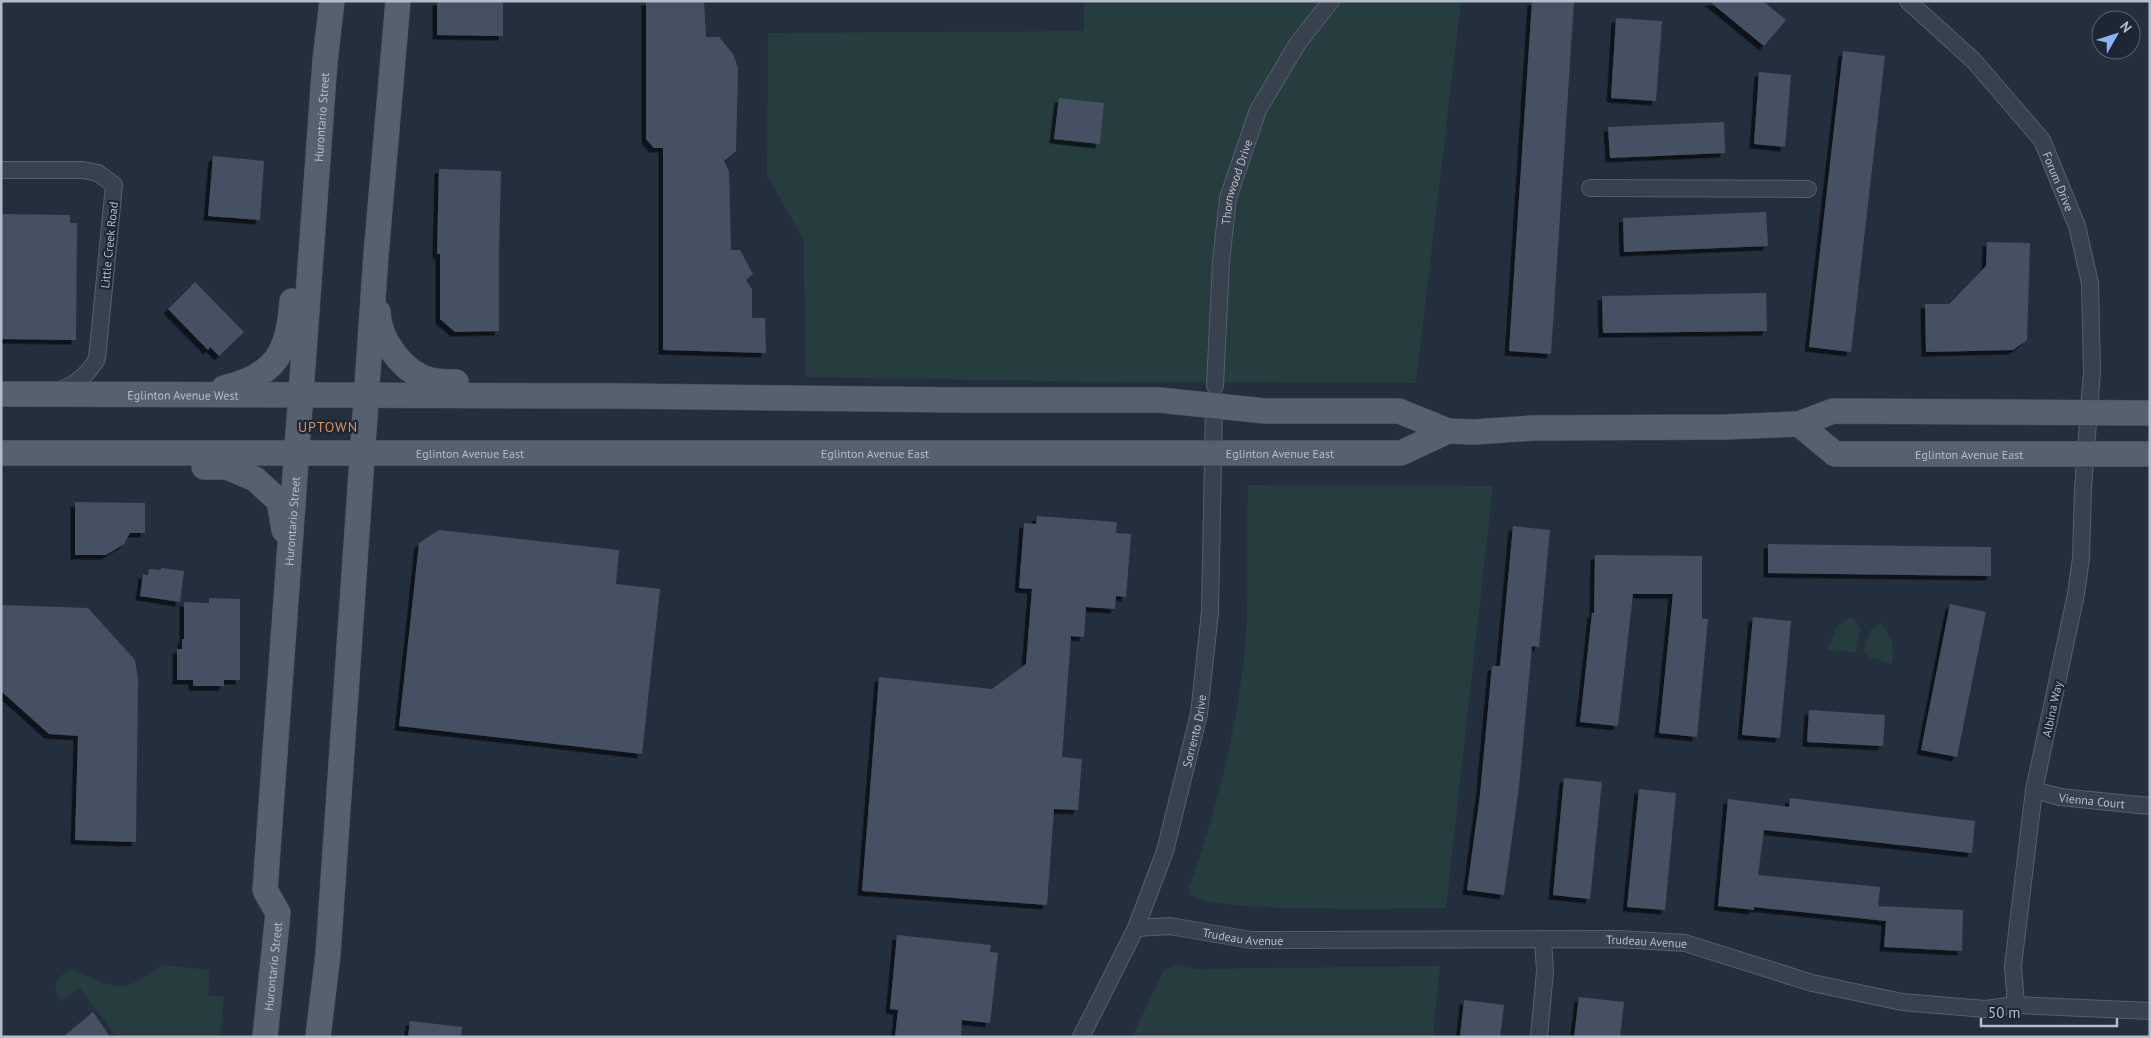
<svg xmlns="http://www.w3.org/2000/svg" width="2151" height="1038" font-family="'PT Sans',sans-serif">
<defs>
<filter id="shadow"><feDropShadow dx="-4.5" dy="4.5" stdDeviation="0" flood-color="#0009"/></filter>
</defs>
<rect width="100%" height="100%" fill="#242f3e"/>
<path fill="#263c3f" d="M1084 1H1461L1416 383 1117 382 805 377 804 241 767 175 768 33 1084 31Z
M1248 485 1493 486 1446 908C1411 908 1205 914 1190 894L1189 887C1218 806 1240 719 1246 633 1249 584 1246 534 1248 485Z
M1852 616 1861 630 1856 652 1827 650 1837 626Z
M1881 623C1892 637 1895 645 1892 664L1869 657 1864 652 1870 631Z
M163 965 210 970 208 995 224 997 220 1037H117L80 988 60 1002 55 985 62 975 72 970C94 978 114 993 136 982 146 978 153 969 163 965Z
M1176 965 1197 969 1440 966 1433 1037H1132L1164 970Z"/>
<path fill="#455162" filter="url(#shadow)" d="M437 1H503V36L437 35Z
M646 1H704L706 37H719L733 54 738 68 736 151 724 161 729 171 731 250H740L753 274 746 280 752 289V318H765L766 353 663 350V148H654L646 139Z
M1532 1H1574L1551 354 1509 351Z
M1709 1H1763L1786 20 1764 46Z
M1616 18 1662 21 1656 101 1611 98Z
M1843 51 1885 56 1851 352 1809 347Z
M1759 72 1791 75 1785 147 1754 144Z
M1059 98 1104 103 1100 144 1054 139Z
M1724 122 1725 153 1610 158 1608 127Z
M213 156 264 161 260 220 208 216Z
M439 169 501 171 499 255V331L455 332 440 319V254H437Z
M1766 212 1768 246 1624 252 1623 218Z
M1 214 70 215V223H77L76 340 1 339Z
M1987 242 2030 243 2027 340 2013 350 1926 352 1925 304H1949L1986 266Z
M195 282 244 332 219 356 210 347 208 350 168 309Z
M1766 293 1767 331 1603 333 1602 296Z
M75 502 145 503V533H130L124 544 106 555H75Z
M1037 516 1117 522 1116 533 1131 534 1126 597 1116 596 1115 609 1086 607 1084 637 1071 636 1062 757 1082 759 1078 810 1054 809 1047 905 862 891 879 677 992 689 1026 664 1032 589 1019 588 1024 523 1036 524Z
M1513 526 1550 530 1539 647 1532 646 1519 787 1504 895 1467 890 1480 795 1492 666H1500Z
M439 530 619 550 616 584 660 589 642 754 399 726 419 543Z
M1768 544 1991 547V576L1768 573Z
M1595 555 1702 556V619H1708L1697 737 1659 733 1673 594H1633L1618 726 1580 722 1592 613H1594Z
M161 568 184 571 180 602 140 596 143 574 148 575 149 569 161 570Z
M209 598 240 599V680H224V686H193V680H177V649H182V639H184V602L209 603Z
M1950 604 1986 612 1957 757 1921 750Z
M1 605 88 608 135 660 138 679 136 842 75 840 78 736 49 734 1 691Z
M1753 617 1791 621 1780 738 1742 735Z
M1809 710 1885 715 1883 746 1807 742Z
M1564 778 1602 782 1590 899 1553 895Z
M1639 789 1676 793 1665 910 1627 907Z
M1790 798 1975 821 1972 853 1764 830 1758 875 1880 887 1878 906 1963 910 1962 951 1884 947 1886 921 1754 907V910L1718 906 1728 799 1789 807Z
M897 935 991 945 990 952 998 953 990 1023 962 1020 961 1037H895L898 1010 890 1009Z
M1579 997 1624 1002 1620 1037H1574Z
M1464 1000 1504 1005 1500 1037H1460Z
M93 1012 110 1037H63Z
M410 1021 462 1027 461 1037H408Z"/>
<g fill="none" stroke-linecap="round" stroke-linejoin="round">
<defs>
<g id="street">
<path id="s1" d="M1908 1 1974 61 2042 140 2077 226 2090 283 2092 371 2083 488 2081 558 2076 594 2034 790 2013 966 2016 1005"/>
<path d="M1 170H83L98 173 114 185 97 359C87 375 77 384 58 391"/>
<path d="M1590 188 1808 189"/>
<path id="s2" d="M1215 386 1221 262 1228 198 1258 110 1298 43 1331 1"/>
<path id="s3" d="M2034 790 2060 797 2150 806"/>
<path id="s4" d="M1136 928 1170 926 1251 940 1619 939 1685 943 1812 983 1902 1002 1985 1009 2016 1005 2150 1011"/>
<path id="s5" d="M1081 1037 1136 928 1165 851 1199 714 1210 612 1214 406"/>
<path d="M1539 1037 1545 971 1543 939"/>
</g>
<g id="primary">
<path d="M378 312C379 337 398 366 422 377 431 381 446 382 456 382"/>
<path d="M224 388C276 376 289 351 292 301"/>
<path id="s6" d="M1 394 624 396 961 400H1159L1265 411H1399L1448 431 1474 432 1533 428 1726 427 1799 424 1833 411 2150 413"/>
<path id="s7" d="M1799 424 1835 454H2150"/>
<path id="s8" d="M1 453H1401L1448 431"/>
<path d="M204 467H227L255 479 279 501 284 530"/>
<path id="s9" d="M265 1037 278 913 265 890 325 61 332 1"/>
<path d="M318 1037 328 954 376 255 398 1"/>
</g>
</defs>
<use href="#street" stroke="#565f6c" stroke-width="18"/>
<use href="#primary" stroke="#414a57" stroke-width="26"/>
<use href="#street" stroke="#38414e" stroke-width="16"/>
<use href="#primary" stroke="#56606e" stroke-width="25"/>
</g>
<g text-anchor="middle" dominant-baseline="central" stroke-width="4.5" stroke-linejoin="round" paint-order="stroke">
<g font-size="12" fill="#b4bcc9" stroke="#1d2633">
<text stroke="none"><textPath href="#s9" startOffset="926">Hurontario Street</textPath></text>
<text stroke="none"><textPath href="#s1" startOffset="238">Forum Drive</textPath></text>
<text stroke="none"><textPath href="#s2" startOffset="206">Thornwood Drive</textPath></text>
<text transform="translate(109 245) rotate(-84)">Little Creek Road</text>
<text stroke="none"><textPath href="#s6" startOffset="182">Eglinton Avenue West</textPath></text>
<text stroke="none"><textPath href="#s8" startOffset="874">Eglinton Avenue East</textPath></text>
<text stroke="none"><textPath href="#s8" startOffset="1279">Eglinton Avenue East</textPath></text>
<text stroke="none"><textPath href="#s8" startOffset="469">Eglinton Avenue East</textPath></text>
<text stroke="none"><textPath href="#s7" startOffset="181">Eglinton Avenue East</textPath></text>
<text stroke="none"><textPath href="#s9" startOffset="521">Hurontario Street</textPath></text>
<text transform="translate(2052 709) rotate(-78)">Albina Way</text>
<text stroke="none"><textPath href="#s5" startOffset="328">Sorrento Drive</textPath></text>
<text stroke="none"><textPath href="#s3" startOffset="59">Vienna Court</textPath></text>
<text stroke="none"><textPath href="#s4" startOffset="108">Trudeau Avenue</textPath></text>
<text stroke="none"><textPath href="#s4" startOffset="512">Trudeau Avenue</textPath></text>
<text stroke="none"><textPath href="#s9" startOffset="71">Hurontario Street</textPath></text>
</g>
<g font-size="14" letter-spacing="1" fill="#d59563" stroke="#1d2633">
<text x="328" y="427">UPTOWN</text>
</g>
</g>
<rect width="2151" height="1038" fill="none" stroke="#b4bcc9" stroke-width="5"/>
<g transform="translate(2116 35) rotate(51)"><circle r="24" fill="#1d2633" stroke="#59626f"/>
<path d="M0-4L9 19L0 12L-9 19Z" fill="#8ab4f8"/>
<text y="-8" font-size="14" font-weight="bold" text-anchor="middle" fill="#b4bcc9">N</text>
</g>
<path d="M1981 1018v8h136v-8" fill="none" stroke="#b4bcc9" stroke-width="2.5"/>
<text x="1988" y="1018" font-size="15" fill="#b4bcc9" stroke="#1d2633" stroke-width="4" paint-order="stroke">50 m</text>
</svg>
